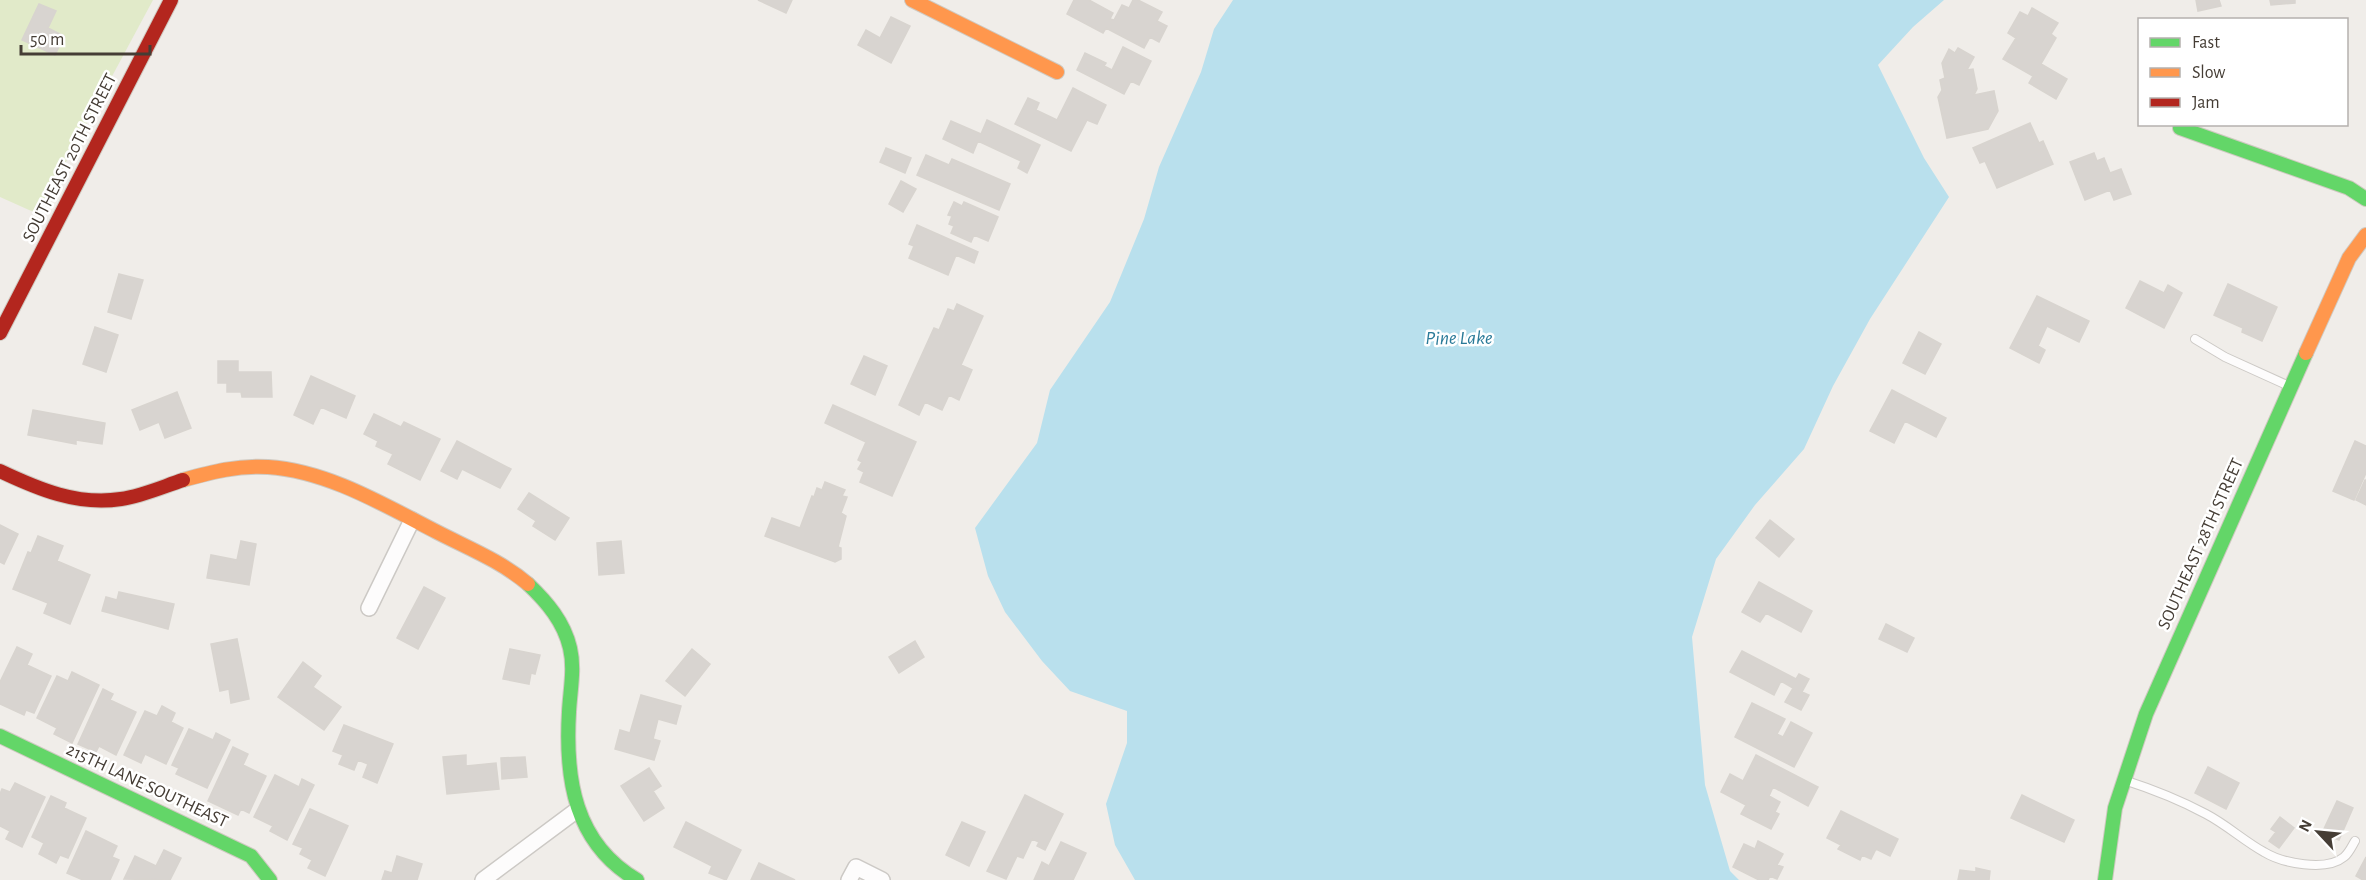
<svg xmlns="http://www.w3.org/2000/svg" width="2366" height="880" font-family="'Alegreya Sans',sans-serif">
<rect width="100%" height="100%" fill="#f0ede9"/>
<path fill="#e1eac9" d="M0 0H153L38 214 0 197Z"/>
<path fill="#b9e0ed" d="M1233 0H1944L1913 27 1878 65 1924 158 1949 197 1870 319 1833 386 1804 449 1755 505 1716 559 1692 637 1705 785 1730 871 1739 880H1135L1115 845 1106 804 1127 743V711L1070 691 1042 661 1005 612 988 576 975 528 1037 443 1050 390 1110 302 1144 219 1159 167 1201 72 1214 29Z"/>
<path fill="#d8d4d0" stroke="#d8d4cf" stroke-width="1.5" d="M758 0H792L786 13Z
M1074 0H1089L1113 13 1110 19 1114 20 1122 5 1129 8 1133 0H1138L1162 12 1157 21 1167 26 1159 42 1150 37 1144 48 1106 28 1103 33 1067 14Z
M2196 0H2219L2221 6 2198 11Z
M2270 0H2295V3L2271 5Z
M39 4 56 11 48 28 64 36 55 55 22 40Z
M2032 8 2058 23 2051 34 2056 38 2041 64 2067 79 2056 99 2029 83 2033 76 2003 59 2016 38 2008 33 2020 12 2028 16Z
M891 17 910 26 891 63 858 45 866 30 880 38Z
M1123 47 1151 61 1139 85 1131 81 1124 94 1077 70 1085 53 1106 63 1104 66 1112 70Z
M1958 48 1974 57 1967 70 1973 69 1977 89 1974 95 1994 91 1998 111 1988 129 1947 138 1938 97 1942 90 1940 80 1945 78 1942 63 1949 49 1955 53Z
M1073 88 1106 105 1097 124 1087 120 1071 151 1015 124 1028 98 1039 103 1036 110 1057 120Z
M987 120 1040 145 1027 173 1018 168 1021 161 978 141 973 153 943 139 951 121 981 134Z
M2030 123 2039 143 2043 141 2053 164 1997 188 1985 161 1980 163 1973 148Z
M886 148 911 158 905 173 880 162Z
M2094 153 2097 161 2104 158 2110 173 2121 169 2131 194 2114 200 2110 190 2085 200 2070 162Z
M926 155 949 165 952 159 1010 184 999 210 917 175Z
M901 181 916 189 903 212 889 204Z
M954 202 962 206 964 202 998 217 988 241 974 235 971 242 951 233 954 226 949 224 952 216 948 215Z
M917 225 978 252 974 263 956 255 948 275 909 258 914 246 909 244Z
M119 274 143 280 131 319 108 312Z
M2140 281 2164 293 2168 285 2182 293 2164 328 2126 308Z
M2228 284 2277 307 2262 341 2242 332 2243 328 2214 315Z
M2037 296 2089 321 2079 342 2047 326 2038 346 2045 350 2039 363 2010 348Z
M957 304 983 316 961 365 972 370 959 400 949 395 942 410 925 402 919 415 899 405 934 328 939 330 948 309 954 311Z
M95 327 118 335 106 372 83 364Z
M1919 332 1941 344 1925 374 1903 363Z
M864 356 887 366 875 395 851 384Z
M218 361H238V372H271L272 397H242L241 392H227V383H218Z
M311 376 355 396 346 418 321 407 313 424 294 415Z
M1892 390 1946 418 1936 437 1905 421 1894 443 1870 431Z
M177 392 191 428 165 438 159 422 140 430 132 410Z
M833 405 916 442 892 496 860 482 864 472 858 469 862 462 858 460 866 442 825 423Z
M33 410 105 423 102 444 76 440V444L28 435Z
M374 414 401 427 404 422 440 439 420 480 388 464 393 454 376 446 378 441 364 434Z
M457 441 511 469 500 488 462 469 457 479 441 471Z
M2355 441 2366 446V473L2354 500 2333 491Z
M2365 480H2366V505L2356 500Z
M825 482 845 490 842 496 847 497 841 513 846 516 838 547 841 548V559L835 562 765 536 772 518 800 528 812 496 814 497 817 488 822 490Z
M529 493 569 518 555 540 533 526 536 521 518 509Z
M1770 520 1794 539 1779 557 1756 538Z
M0 525 18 534 4 564 0 562Z
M38 536 63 546 57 561 90 575 70 624 44 613 48 603 13 589 28 552 31 553Z
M241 541 256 544 249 585 207 578 211 555 237 560Z
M621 541 624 573 599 575 597 543Z
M1759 582 1812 611 1801 632 1766 613 1760 622 1742 612Z
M424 587 445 598 418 649 397 638Z
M119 592 174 604 168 629 102 611 106 597 117 600Z
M1886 624 1914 638 1907 652 1879 639Z
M237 639 249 699 231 703 229 689 220 691 211 644Z
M915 641 924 657 899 673 889 657Z
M17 647 32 654 27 665 51 676 34 713 26 710 24 715 0 704V682Z
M510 649 540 655 535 674 531 673 529 684 503 679Z
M692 649 710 664 685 696 666 681Z
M1742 651 1796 679 1799 674 1809 679 1802 692 1809 695 1801 710 1785 702 1793 688 1781 681 1774 695 1730 672Z
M303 662 321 676 313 687 341 707 324 730 278 697Z
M72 672 99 685 72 743 54 734 57 728 37 718 57 676 68 681Z
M103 689 113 694 110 700 136 712 116 755 99 746 96 752 78 744Z
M641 695 681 706 676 724 658 719 653 739 660 741 654 760 615 749 620 730 630 733Z
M1752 703 1785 719 1777 734 1783 737 1791 722 1812 733 1794 767 1735 737Z
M162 706 175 713 171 722 183 728 166 764 145 754 141 763 124 755 145 711 157 716Z
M344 725 393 744 377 783 363 777 368 764 358 760 354 770 339 764 343 755 333 751Z
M189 729 213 740 216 733 230 740 207 788 176 774 179 768 172 765Z
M233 747 248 754 243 765 266 776 249 813 241 809 238 815 208 801Z
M466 755V766L496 763 499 789 447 794 443 757Z
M1756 755 1818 787 1808 806 1773 787 1769 796 1780 802 1775 812 1779 814 1771 829 1741 814 1746 805 1721 792 1730 774 1743 781Z
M525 757 527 777 502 779 501 758Z
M2208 767 2239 783 2226 809 2195 793Z
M649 768 661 786 653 791 664 808 644 821 621 786Z
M275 775 299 787 302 779 314 785 287 840 270 831 273 826 254 817Z
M15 783 45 797 22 847 6 839 10 831 0 826V794L2 789 10 792Z
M1025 795 1063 814 1045 850 1037 846 1039 842 1032 839 1023 858 1017 856 1006 879 987 871Z
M2022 795 2074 820 2064 842 2011 818Z
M51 796 66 803 64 808 86 818 68 858 60 855 56 863 39 854 44 843 32 837Z
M2337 801 2353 808 2339 840 2322 833Z
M310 809 348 826 325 876 308 868 312 860 300 854 303 848 293 844Z
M1841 811 1898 839 1890 856 1876 849 1871 859 1862 855 1860 860 1838 849 1841 845 1827 838Z
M2280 817 2294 828 2279 848 2269 841 2276 832 2271 829Z
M686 822 741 850 726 880 709 873 712 866 674 847Z
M962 822 985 832 969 866 946 855Z
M86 831 117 846 112 857 119 860 110 880H83L67 873Z
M1758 841 1783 854 1777 865 1783 867 1777 879 1770 876 1768 880H1759L1733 867 1744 844 1755 849Z
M1061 842 1086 853 1073 880H1034L1042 862 1049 866Z
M164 850 181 858 170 880 124 879 135 856 156 866Z
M397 856 422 864 417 880H382L385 871 392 873Z
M2366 857V880H2363L2356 876Z
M759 863 795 880H751Z
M1976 868 1990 871 1989 880H1958L1960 870 1976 872Z"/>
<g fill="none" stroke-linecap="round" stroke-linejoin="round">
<defs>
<path id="lane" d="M2195 339 2225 357 2289 386
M2124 780C2152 789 2180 800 2206 814 2227 825 2244 841 2264 852 2282 863 2326 872 2344 857 2349 853 2352 846 2355 841"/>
<path id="street" d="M369 608 412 520
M483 880 577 810
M849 880 856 867 882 880"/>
<path id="fast" d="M2180 128 2349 188 2366 199
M528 584C547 602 564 622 570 648 575 669 570 691 569 712 565 778 574 843 637 880
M0 736 251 856 270 880
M2105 880 2115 808 2146 714 2306 353"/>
<path id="slow" d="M912 0 1057 72
M2306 353 2349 258 2366 235
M183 480C212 472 238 465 268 467 328 471 384 505 437 532 468 548 501 561 528 584"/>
<path id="jam" d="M0 333 171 0
M0 471C38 489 78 506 121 499 142 496 162 487 183 480"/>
</defs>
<use href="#lane" stroke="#ccc9c5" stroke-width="10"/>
<use href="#street" stroke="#ccc9c5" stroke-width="18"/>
<use href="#fast" stroke="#cfc9c0" stroke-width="16"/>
<use href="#slow" stroke="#cfc9c0" stroke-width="16"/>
<use href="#jam" stroke="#cfc9c0" stroke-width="16"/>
<use href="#lane" stroke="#fdfcfc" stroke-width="8"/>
<use href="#street" stroke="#fdfcfc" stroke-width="15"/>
<use href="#fast" stroke="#63d668" stroke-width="14"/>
<use href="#slow" stroke="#ff974d" stroke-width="14"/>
<use href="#jam" stroke="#b3261e" stroke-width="14"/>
</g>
<g text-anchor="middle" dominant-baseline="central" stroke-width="5" stroke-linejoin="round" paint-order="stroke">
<g font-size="18" fill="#453d35" stroke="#fff">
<text transform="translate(70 158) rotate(-63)">SOUTHEAST 20TH STREET</text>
<text transform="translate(2201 544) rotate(-66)">SOUTHEAST 28TH STREET</text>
<text transform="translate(147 786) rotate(25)">215TH LANE SOUTHEAST</text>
</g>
<g font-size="20" font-style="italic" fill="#2a7a98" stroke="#fff">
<text x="1459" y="338">Pine Lake</text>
</g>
</g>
<rect x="2138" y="18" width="210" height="108" fill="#ffffff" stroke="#b5b1ae" stroke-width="1.5"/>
<rect x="2150" y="38" width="30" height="9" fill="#63d668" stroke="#b5b1ae" stroke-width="1.5"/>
<text x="2192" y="48" font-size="18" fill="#453d35">Fast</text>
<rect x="2150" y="68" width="30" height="9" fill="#ff974d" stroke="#b5b1ae" stroke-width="1.5"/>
<text x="2192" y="78" font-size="18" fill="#453d35">Slow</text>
<rect x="2150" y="98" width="30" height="9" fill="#b3261e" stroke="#b5b1ae" stroke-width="1.5"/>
<text x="2192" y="108" font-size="18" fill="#453d35">Jam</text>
<g transform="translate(2318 832) rotate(296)" stroke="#ffffff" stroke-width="4.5" paint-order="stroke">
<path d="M0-4.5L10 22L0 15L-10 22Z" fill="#453d35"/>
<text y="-9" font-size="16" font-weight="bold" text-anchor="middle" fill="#453d35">N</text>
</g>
<path d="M21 45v9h129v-9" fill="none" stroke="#453d35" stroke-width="3"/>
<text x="30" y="45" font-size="18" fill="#453d35" stroke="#ffffff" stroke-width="4.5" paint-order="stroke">50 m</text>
</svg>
